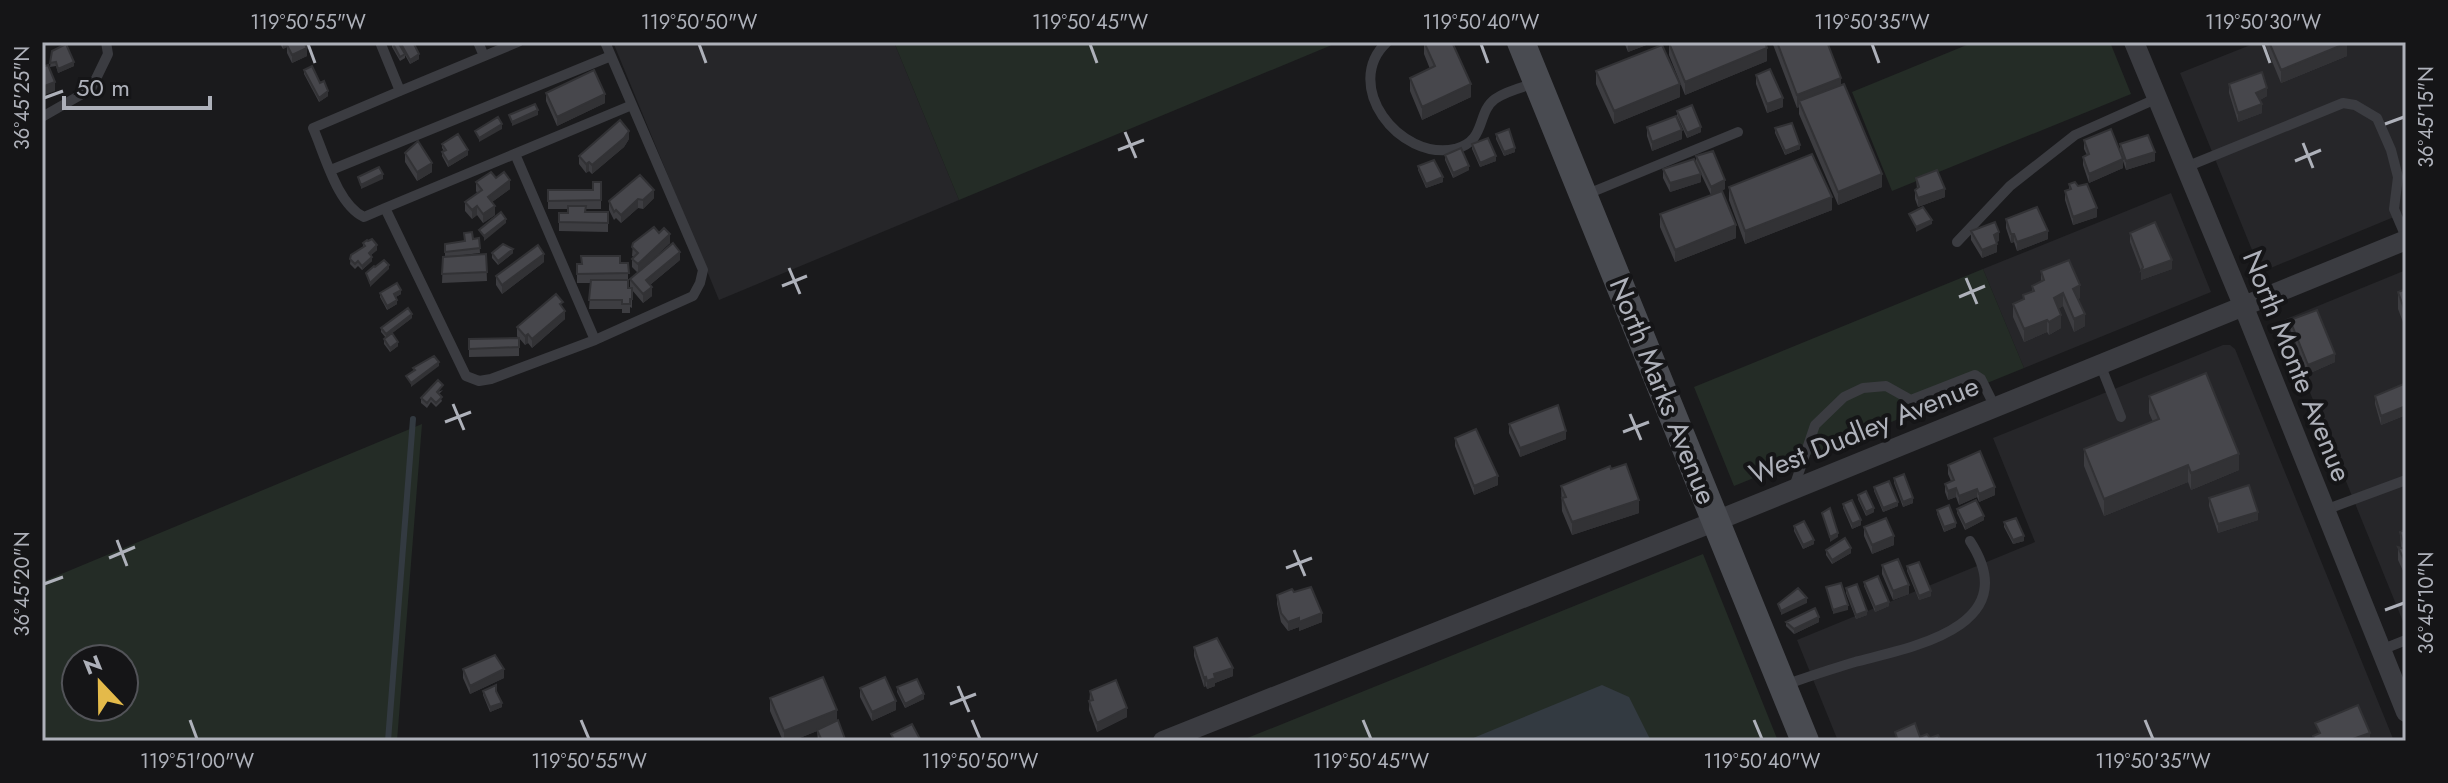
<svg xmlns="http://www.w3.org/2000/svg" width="2448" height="783" font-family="Jost,sans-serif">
<rect width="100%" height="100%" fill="#1a1a1c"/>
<path fill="#262629" d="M613 42H894L959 200 719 300Z
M2258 42H2406V212L2261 272 2180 73Z
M2171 193 2211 292 2024 368 1983 269Z
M2406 270V629L2281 321Z
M2223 345H2230L2235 349 2394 741H1838L1797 640 2035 542 1993 438Z"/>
<path fill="#242c26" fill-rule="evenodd" d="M894 42H1339L959 200Z
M1974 42H2110L2131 94 1892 191 1852 92Z
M1983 269 2024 368 1734 486 1694 387Z
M422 424 397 741H42V582ZM124 659V707H76V659Z
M1703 554 1778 741H1240Z"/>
<path fill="#333a41" d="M1602 685 1629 697 1651 741H1466Z"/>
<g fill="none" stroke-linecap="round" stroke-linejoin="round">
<path stroke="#333a41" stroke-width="6" d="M388 741 413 419"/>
<path stroke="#3b3c41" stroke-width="10" d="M380 42 400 91 518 42
M478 42 484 56
M605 42 703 270 700 283 693 296 595 340 491 379 479 381 466 376 385 208 632 105
M1387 42C1341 85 1399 161 1455 149 1487 141 1476 113 1495 99 1506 91 1523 87 1536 83
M42 117 91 89 108 54 106 42
M515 154 595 340
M2186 167 2343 103 2355 105 2377 118 2391 150 2398 177 2394 209 2406 237
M331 170 611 56
M1585 195 1738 132
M385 208 364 217C337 204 325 155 313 128L400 91
M1957 242 2010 186 2075 135 2158 98
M2100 364 2121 417
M1794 487 1815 425 1844 397 1863 388 1886 386 1911 400 1975 375 1981 379 1995 407
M2325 510 2406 480
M2381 650 2406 640
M1784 685C1808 677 1831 669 1855 662 1914 647 2025 626 1970 541"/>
<path stroke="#3b3c41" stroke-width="20" d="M2134 42 2243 305 2406 712
M1163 741 1716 521 2406 240"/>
<path stroke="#494b51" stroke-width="28" d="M1521 42 1805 741"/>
</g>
<path fill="#3d3d41" d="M279 42H304L307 56 292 63 287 53V47L283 49Z
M392 42H413L419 59 410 64 405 55V58L400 61 392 47Z
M1424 42 1471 97 1422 120 1410 91V78L1430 69 1424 54Z
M1624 42H1654L1628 52Z
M1772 42H1827L1841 85 1882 187 1838 205 1799 114V107L1797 108Z
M2264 42H2346L2347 56 2281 83Z
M1669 43 1767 61 1685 95 1669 55Z
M52 51 74 66 58 73 56 66 50 67Z
M304 70 320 83 328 96 319 102 304 74Z
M1596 71 1680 97 1614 124 1596 84Z
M1756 75 1783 107 1767 113 1756 84Z
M2229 84 2267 96 2260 100 2262 113 2238 122 2229 93Z
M546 93 605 103 557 126 546 101Z
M1677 111 1701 132 1687 138 1677 116Z
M1647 127 1682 139 1652 151 1647 136Z
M1775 128 1800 149 1785 155 1775 133Z
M1496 134 1515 152 1504 156 1496 139Z
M629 139 624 147 592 174 589 171 586 173 579 164V156Z
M2084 140 2120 152V144L2155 161 2126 170 2123 161V168L2089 183 2083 165V157L2087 155 2084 149Z
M442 144 468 155 448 167 442 156V152L444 151 442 148Z
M1472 144 1496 161 1480 167 1472 149Z
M405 153 432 172 417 181 405 162Z
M1445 155 1469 170 1453 178 1445 160Z
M1696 156 1725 189 1716 193 1736 238 1675 262 1660 227V214L1711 195 1701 174V182L1670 192 1663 178V169L1696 165Z
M1418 166 1443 182 1426 188 1418 170Z
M496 178 510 189 492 202 495 215 483 223 477 215 472 219 465 211V202L477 193 476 191V182Z
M1916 178 1945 197 1918 207 1915 199V190L1917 189Z
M601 182V209H585V212H608V232L559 231V213H568V209H548V190H593Z
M2069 184 2097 217 2073 225 2065 200V191L2069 190Z
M1729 187 1832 210 1745 244 1729 200Z
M654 198 643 209 638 208 621 223 616 218 614 220 609 210V201Z
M2006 219 2048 239 2017 251 2014 242 2011 243 2006 228Z
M1971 231 1999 241 1996 242 1997 252 1982 258 1971 240Z
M2130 233 2172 269 2141 280V271L2130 242Z
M479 238 480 253 446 257 486 254 487 281 442 283 443 257H445V244Z
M363 243 377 250 371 255 372 261 362 270 358 266 355 269 350 264 351 255 363 247Z
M633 243H670L641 270 680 260 650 285 652 296 643 303 632 290V308L630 307V313H622V309H589L591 283H577V264L628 263V288H630V279L638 273 632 267V259L634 257 632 256Z
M492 253H513L498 265 492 258Z
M544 262 502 294 496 285V276Z
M2041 271 2080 298 2078 299 2085 326 2074 332 2063 306 2058 309 2061 328 2049 335 2047 332 2024 342 2013 317V304L2023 300V295L2032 292V286L2041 282Z
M2406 289V330L2398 309V292Z
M380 293 401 294 396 297 397 304 387 310 380 297Z
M563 308 565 319 532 348 528 343 525 345 519 338V356L469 357V339L518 338 517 336V327Z
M412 318 392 333 398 346 390 352 384 344V339L386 338 381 332V328Z
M2290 320 2335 362 2308 374 2290 329Z
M2406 383V415L2381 425 2375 404V396Z
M443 390 439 394 442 401 436 407 431 402 427 408 421 403V398Z
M2149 396 2239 470 2191 490 2188 482 2104 516 2084 466V449L2153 422 2149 413Z
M1509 424 1566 439 1520 457 1509 433Z
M1455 438 1498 485 1474 495 1455 446Z
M1948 465 1995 495 1979 502 1977 497 1959 505 1956 497 1948 500 1945 492V484L1951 481 1948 474Z
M1894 478 1913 503 1903 507 1894 483Z
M1561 486 1639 513 1572 535 1562 511Z
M1874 487 1898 506 1883 512 1874 491Z
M1858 495 1874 512 1866 516 1858 499Z
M2209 498 2258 520 2218 533 2209 506Z
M1843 504 1861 525 1852 529 1843 508Z
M1957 509 1984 520 1965 530 1957 513Z
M1937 510 1956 527 1944 532 1937 514Z
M2004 522 2024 541 2013 544 2004 527Z
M1794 526 1814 544 1803 549 1794 531Z
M1864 527 1894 545 1872 554 1864 536Z
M2406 529 2405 575 2398 560V547L2401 548 2400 532Z
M1826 550 1851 553 1832 564 1826 555Z
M1882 565 1909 594 1893 600 1882 574Z
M1907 566 1931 596 1919 600 1907 571Z
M1864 582 1889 606 1875 612 1864 586Z
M1846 588 1867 615 1856 619 1846 593Z
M1277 595 1322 622 1299 631V627L1288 631 1281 622 1277 604Z
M1786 622H1819L1794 634 1786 626Z
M1194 647 1233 676 1215 683V686L1207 689 1206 686 1204 687 1194 656Z
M463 669 504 678 470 694 463 678Z
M897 687 924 699 905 708 897 692Z
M860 688 896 710 872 721 860 697Z
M483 691H496L502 707 490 712 483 695Z
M1090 691 1127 717 1097 732 1089 710Z
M770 698 837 721 845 741H818L817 731 792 741H783L770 711Z"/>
<path fill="#323235" d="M283 42H291L287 45V47L283 49Z
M1628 42H1654L1628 52Z
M2347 43V56L2281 83V70Z
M307 48V56L292 63V55Z
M1767 48V61L1685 95V82Z
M419 54V59L410 64V60Z
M74 62V66L58 73V69Z
M1841 78V91L1799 101V107L1797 108V95Z
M55 82V91L42 96V87Z
M1471 84V97L1422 120V107Z
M1680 84V97L1614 124V111Z
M2267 88V96L2256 102V93Z
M328 91V96L319 102V98Z
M605 94V103L557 126V117Z
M1783 98V107L1767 113V104Z
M2262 104V113L2238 122V113Z
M538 110V115L512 126V122Z
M502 124V129L479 142V138Z
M1701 127V132L1687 138V133Z
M1682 130V139L1652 151V142Z
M629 131V139L624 147 592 174V165Z
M1800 145V149L1785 155V151Z
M1515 148V152L1504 156V152Z
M468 150V155L448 167V162Z
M2155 152V161L2126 170V161Z
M1496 156V161L1480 167V163Z
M2123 159V168L2089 183V174Z
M589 162V171L586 173V164Z
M432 163V172L417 181V172Z
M1469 166V170L1453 178V173Z
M383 174V179L361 189V185Z
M1701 174V182L1670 192V183Z
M1882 174V187L1838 205V192Z
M1443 177V182L1426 188V184Z
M510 180V189L488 205V197Z
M1725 180V189L1711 195V187Z
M1945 189V197L1918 207V198Z
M654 190V198L643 209V200Z
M1832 197V210L1745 244V231Z
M638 199V208L621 223V215Z
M477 206V215L472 219V210Z
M495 206V215L483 223V214Z
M2097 208V217L2073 225V217Z
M506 219V223L484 241V236Z
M1932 220V224L1916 232V227Z
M1736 225V238L1675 262V250Z
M2048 231V239L2017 251V242Z
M1999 232V241L1994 243V235Z
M670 234V243L638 273V264Z
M2011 234H2014V242L2011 243Z
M1997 244V252L1982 258V250Z
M377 245V250L369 257V253Z
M513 249V253L498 265V261Z
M680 252V260L646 288V280Z
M544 254V262L502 294V285Z
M372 257V261L362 270V266Z
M2172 260V269L2141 280V271Z
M389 265V269L370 287V283Z
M2080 285V298L2073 302V289Z
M652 287V296L643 303V294Z
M401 290V294L394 298V294Z
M2063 293V306L2054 311V298Z
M397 300V304L387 310V306Z
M565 311V319L532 348V339Z
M412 314V318L386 338V334Z
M2085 314V326L2074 332V319Z
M2061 315V328L2049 335V322Z
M2047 320V332L2024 342V329Z
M528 334V343L525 345V336Z
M398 342V346L390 352V348Z
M2335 354V362L2308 374V365Z
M439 362V366L411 387V383Z
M2406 406V415L2381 425V416Z
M1566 431V439L1520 457V448Z
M2239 454V470L2191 490V473Z
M2188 465V482L2104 516V499Z
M1498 476V485L1474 495V486Z
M1995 487V495L1979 502V494Z
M1956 488V497L1948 500V491Z
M1977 489V497L1959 505V496Z
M1913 498V503L1903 507V502Z
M1639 500V513L1572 535V522Z
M1898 502V506L1883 512V508Z
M1874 508V512L1866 516V512Z
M2258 512V520L2218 533V524Z
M1984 516V520L1965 530V525Z
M1861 520V525L1852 529V524Z
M1956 523V527L1944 532V527Z
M1838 533V537L1830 542V537Z
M1894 536V545L1872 554V545Z
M2024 536V541L2013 544V540Z
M1814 540V544L1803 549V545Z
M1851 548V553L1832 564V560Z
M1909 585V594L1893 600V591Z
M1931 591V596L1919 600V596Z
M1807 598V603L1781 615V611Z
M1889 602V606L1875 612V607Z
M1848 605V610L1833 614V610Z
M1867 611V615L1856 619V615Z
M1322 613V622L1299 631V622Z
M1819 617V622L1794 634V629Z
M1299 618V627L1288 631V622Z
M1233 668V676L1215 683V686L1207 689V681L1214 674Z
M504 669V678L470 694V686Z
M1206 677V686L1204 687V678Z
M924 694V699L905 708V704Z
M896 701V710L872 721V712Z
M502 703V707L490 712V707Z
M1127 708V717L1097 732V723Z
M837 710V723L792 741H784V731Z
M2370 733V741H2347Z"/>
<path fill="#47474c" stroke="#323235" stroke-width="2" d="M292 42H304L307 48 292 55 287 45Z
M392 42H398L405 54 400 57Z
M400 42H413L419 54 410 60Z
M1424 42H1452L1471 84 1422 107 1410 78 1435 66Z
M1671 42H1765L1767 48 1685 82 1669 43Z
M1777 42H1827L1841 78 1797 95Z
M2269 42H2346L2347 43 2281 70Z
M66 44 74 62 58 69 56 62 50 63 52 51Z
M1662 45 1680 84 1614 111 1596 71Z
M48 65 55 82 42 87V67Z
M312 66 320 83 324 81 328 91 319 98 304 70Z
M1770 69 1783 98 1767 104 1756 75Z
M594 70 605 94 557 117 546 93Z
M2262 72 2267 88 2256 93 2262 104 2238 113 2229 84Z
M1844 84 1882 174 1838 192 1799 101Z
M535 104 538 110 512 122 509 115Z
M1692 105 1701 127 1687 133 1677 111Z
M1676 116 1682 130 1652 142 1647 127Z
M498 117 502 124 479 138 475 131Z
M620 120 629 131 624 138 592 165 589 162 586 164 579 156Z
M1792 123 1800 145 1785 151 1775 128Z
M1509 129 1515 148 1504 152 1496 134Z
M2111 129 2123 159 2089 174 2083 157 2089 154 2084 140Z
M458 134 468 150 448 162 442 152 446 150 442 144Z
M2148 135 2155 152 2126 161 2120 144Z
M1488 138 1496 156 1480 163 1472 144Z
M418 141 432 163 417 172 405 153Z
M1461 148 1469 166 1453 173 1445 155Z
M1713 151 1725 180 1711 187 1696 156Z
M1812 154 1832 197 1745 231 1729 187Z
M1694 159 1701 174 1670 183 1663 169Z
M1434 160 1443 177 1426 184 1418 166Z
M379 167 383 174 361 185 358 177Z
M1937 170 1945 189 1918 198 1915 190 1919 187 1916 178Z
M491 172 496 178 504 172 510 180 488 197 495 206 483 214 477 206 472 210 465 202 482 190 476 182Z
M640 175 654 190 643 200 638 199 621 215 616 210 614 212 609 201Z
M593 182H601V200L548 201V190H593Z
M2075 182 2078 186 2087 184 2097 208 2073 217 2065 191 2071 189 2069 184Z
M1722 191 1736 225 1675 250 1660 214Z
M568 206H586L585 212H608V223L559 222V213H568Z
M1923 207 1932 220 1916 227 1909 214Z
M2037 207 2048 231 2017 242 2014 234H2011L2006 219Z
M501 212 506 219 484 236 479 230Z
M1995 222 1999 232 1994 235 1997 244 1982 250 1971 231Z
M2155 222 2172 260 2141 271 2143 267 2130 233Z
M654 227 659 233 664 228 670 234 638 264 632 259 638 253 632 247 633 243Z
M472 232 473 239 479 238 480 248 445 252V244L465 241 464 233Z
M372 239 377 245 369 253 372 257 362 266 358 261 355 264 350 259 351 255 365 246 363 243 367 240 368 241Z
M673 243 680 252 646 280 652 287 643 294 630 279Z
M503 244 513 249 498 261 492 253Z
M538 245 544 254 502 285 496 276Z
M486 254 487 272 442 274 443 257Z
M581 256H620V263H628L629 273 577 274V264H582Z
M384 260 389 265 370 283 366 273 374 266 375 267Z
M2069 260 2080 285 2073 289 2085 314 2074 319 2063 293 2054 298 2061 315 2049 322 2047 320 2024 329 2013 304 2024 299 2023 295 2034 291 2032 286 2044 280 2041 271Z
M591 280H628V288H632V299H630V304H622V300H589Z
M397 283 401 290 394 294 397 300 387 306 380 293Z
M2406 289V314L2398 292Z
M556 294 563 302 560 304 565 311 532 339 528 334 525 336 517 327Z
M408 308 412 314 386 334 381 328Z
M2317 310 2335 354 2308 365 2290 320Z
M392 333 398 342 390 348 384 339Z
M519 338V347L469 349V339Z
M434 356 439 362 411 383 406 376 415 370 413 368Z
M2206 373 2239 454 2191 473 2188 465 2104 499 2084 449 2159 419 2149 396Z
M438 380 443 385 437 392 442 397 436 403 431 398 427 403 421 398Z
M2406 383V406L2381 416 2375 396Z
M1558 405 1566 431 1520 448 1509 424Z
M1476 429 1498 476 1474 486 1455 438Z
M1980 451 1995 487 1979 494 1977 489 1959 496 1956 488 1948 491 1945 484 1954 480 1948 465Z
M1626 464 1639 500 1572 522 1562 498 1566 497 1561 486 1610 466 1611 469Z
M1904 474 1913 498 1903 502 1894 478Z
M1889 481 1898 502 1883 508 1874 487Z
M2249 485 2258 512 2218 524 2209 498Z
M1866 491 1874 508 1866 512 1858 495Z
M1852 500 1861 520 1852 524 1843 504Z
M1976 500 1984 516 1965 525 1957 509Z
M1949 505 1956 523 1944 527 1937 510Z
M1830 508 1838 533 1830 537 1822 513Z
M1886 518 1894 536 1872 545 1864 527Z
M2016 518 2024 536 2013 540 2004 522Z
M1804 521 1814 540 1803 545 1794 526Z
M2406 529V562H2405L2398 547 2405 549 2400 532Z
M1845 538 1851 548 1832 560 1826 550Z
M1898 559 1909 585 1893 591 1882 565Z
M1919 562 1931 591 1919 596 1907 566Z
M1878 576 1889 602 1875 607 1864 582Z
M1841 583 1848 605 1833 610 1826 587Z
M1857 584 1867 611 1856 615 1846 588Z
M1311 587 1322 613 1299 622V618L1288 622 1281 613 1277 595 1292 589 1294 592Z
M1798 588 1807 598 1781 611 1778 604Z
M1815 608 1819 617 1794 629 1786 622Z
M1217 638 1233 668 1214 674 1215 678 1207 681 1206 677 1204 678 1194 647Z
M495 655 504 669 470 686 463 669Z
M823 677 837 710 784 731 770 698Z
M885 677 896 701 872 712 860 688Z
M917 679 924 694 905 704 897 687Z
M1116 680 1127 708 1097 723 1089 701 1093 700 1090 691Z
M496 685V691L502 703 490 707 483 691Z
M2358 705 2370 733 2347 741H2315L2313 736 2320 733 2315 723Z
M838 720 845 739 841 741H822L817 730Z
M1915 723 1920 737 1927 734 1930 738 1938 735 1941 741H1898L1895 732Z
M912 724 921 741H895L891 734Z"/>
<path fill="none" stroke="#aeb1ba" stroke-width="3" d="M308 44 315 63M699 44 706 63M1090 44 1097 63M1481 44 1488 63M1872 44 1879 63M2263 44 2270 63M44 98 63 91M2385 124 2404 117M1125 132 1136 158M2303 143 2313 168M1118 150 1144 140M2295 161 2321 150M789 268 800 294M1966 278 1977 304M782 286 807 276M1959 297 1985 286M453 404 464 430M1630 414 1641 440M445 422 471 412M1623 432 1649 422M117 540 127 566M1294 550 1305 576M109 558 135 547M1286 568 1312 558M44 584 63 577M2385 610 2404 603M958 686 969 712M950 704 976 694M190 720 197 739M581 720 589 739M972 720 980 739M1363 720 1371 739M1754 720 1762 739M2145 720 2153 739"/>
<g text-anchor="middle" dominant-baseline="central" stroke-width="8" stroke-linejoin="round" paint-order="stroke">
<g font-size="28" fill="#aeb1ba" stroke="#151517">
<text transform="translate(2297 366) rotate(68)">North Monte Avenue</text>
<text transform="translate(1663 391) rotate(68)">North Marks Avenue</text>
<text transform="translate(1864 430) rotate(-22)">West Dudley Avenue</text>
</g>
</g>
<rect width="2448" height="783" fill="none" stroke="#151517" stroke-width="88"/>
<g transform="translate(100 683) rotate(338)"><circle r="38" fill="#151517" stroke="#525358" stroke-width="2"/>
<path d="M0-6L14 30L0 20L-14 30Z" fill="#e4ba4a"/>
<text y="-12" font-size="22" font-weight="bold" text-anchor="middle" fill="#aeb1ba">N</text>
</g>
<path d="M64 96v12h146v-12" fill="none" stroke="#aeb1ba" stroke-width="4"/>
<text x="76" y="96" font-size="24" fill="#aeb1ba" stroke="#151517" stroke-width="6" paint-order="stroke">50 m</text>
<rect x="44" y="44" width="2360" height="695" fill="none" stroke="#aeb1ba" stroke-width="3"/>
<g font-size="20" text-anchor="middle" fill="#aeb1ba">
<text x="308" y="29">119°50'55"W</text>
<text x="699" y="29">119°50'50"W</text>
<text x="1090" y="29">119°50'45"W</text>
<text x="1481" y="29">119°50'40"W</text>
<text x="1872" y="29">119°50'35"W</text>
<text x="2263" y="29">119°50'30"W</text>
<text transform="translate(22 98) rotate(-90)" y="7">36°45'25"N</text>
<text transform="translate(2426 117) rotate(-90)" y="7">36°45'15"N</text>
<text transform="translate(22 584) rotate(-90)" y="7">36°45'20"N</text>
<text transform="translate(2426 603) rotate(-90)" y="7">36°45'10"N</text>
<text x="197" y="768">119°51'00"W</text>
<text x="589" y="768">119°50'55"W</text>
<text x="980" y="768">119°50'50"W</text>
<text x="1371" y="768">119°50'45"W</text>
<text x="1762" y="768">119°50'40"W</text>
<text x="2153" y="768">119°50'35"W</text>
</g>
</svg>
